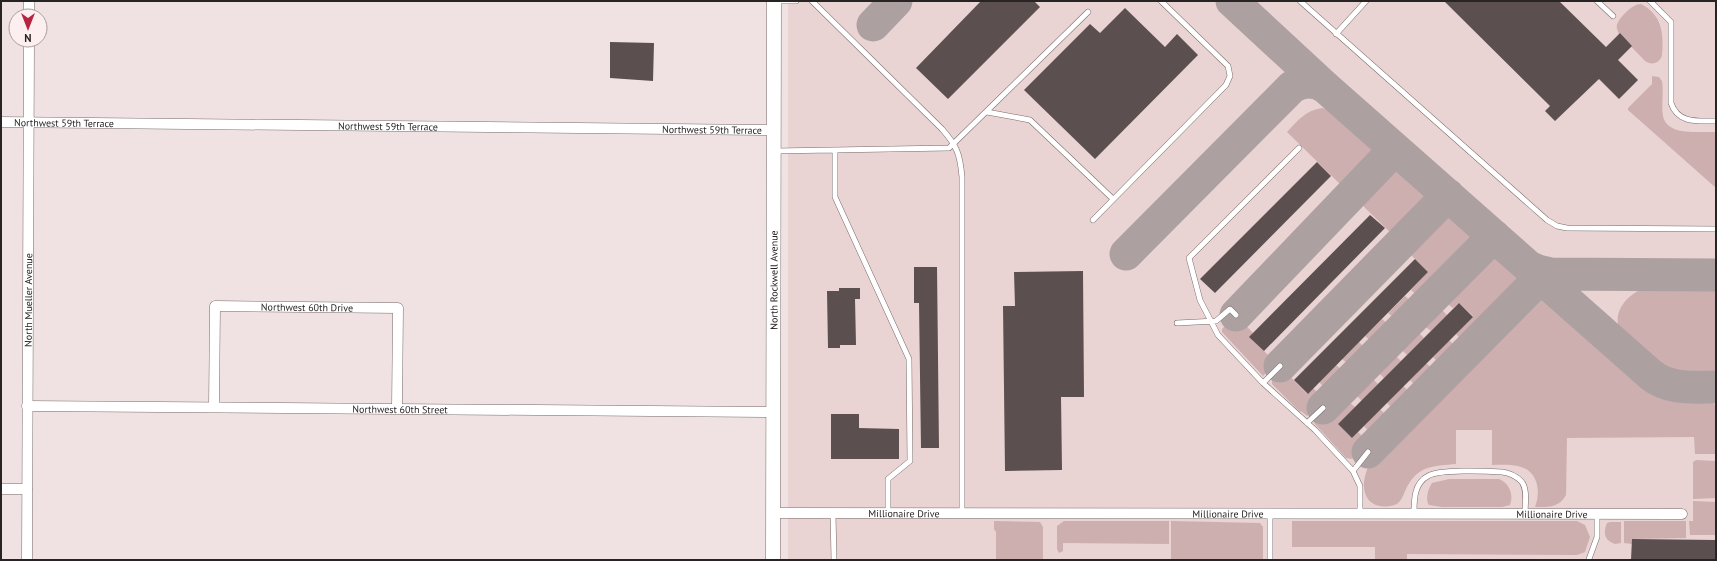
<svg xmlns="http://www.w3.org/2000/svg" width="1717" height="561" font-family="'PT Sans',sans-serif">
<rect width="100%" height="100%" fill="#f0e1e2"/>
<path fill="#ead3d3" d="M788 1H1716V560H788Z"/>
<path fill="#ceafb0" d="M1641 4C1662 15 1664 33 1662 55 1660 63 1652 66 1645 61L1619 34C1618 31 1616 28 1617 25 1619 17 1634 3 1641 4Z
M1652 76 1659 77 1662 81C1664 93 1661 105 1663 116 1667 137 1701 131 1716 132V188L1628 110V108L1652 84Z
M1322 108 1337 112 1371 143C1371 146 1374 150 1374 154 1373 166 1355 179 1347 186L1341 185 1287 132C1297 121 1306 110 1322 108Z
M1390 171 1407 174 1422 187 1421 189C1436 204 1406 224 1396 235H1393L1359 202V199L1381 177Z
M1448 216 1457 220 1458 219 1472 231 1474 240 1471 250 1426 296 1419 297 1411 290 1428 272 1409 253 1408 247 1436 219Z
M1492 254C1506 258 1524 273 1519 288L1470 340H1462L1456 334 1473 316 1459 303 1453 308 1449 305 1445 297 1481 257Z
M1643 289H1716V372C1702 372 1686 375 1673 371 1662 368 1630 344 1623 335 1609 317 1625 295 1643 289Z
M1405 296 1412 302 1411 311 1402 319 1394 318 1388 313Z
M1544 296 1636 378 1634 380C1661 400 1677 401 1710 400L1716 406V454H1695L1694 437 1567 438 1566 495C1559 508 1548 507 1535 507 1541 492 1538 472 1521 467 1512 464 1501 465 1492 465V430H1456V464C1435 466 1420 465 1408 485 1404 492 1403 499 1397 504 1373 513 1358 497 1366 473 1368 465 1373 458 1378 451L1527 301 1536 297Z
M1434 307 1441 309 1447 315 1431 331 1423 325V318Z
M1236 315 1253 333 1250 337 1276 363 1263 376 1222 332V329Z
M1382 319 1389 325V333L1380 342 1373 343 1365 336Z
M1411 330 1417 331 1424 338 1407 355 1400 348V341Z
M1449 340 1456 347V353L1447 363H1439L1433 357Z
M1359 342 1366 349V356L1357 365 1351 366 1342 359Z
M1387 354 1395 355 1401 361 1384 378 1377 371V364Z
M1426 363 1433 369V376L1423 386H1416L1410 380Z
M1336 365 1343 371V379L1334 389H1326L1319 382Z
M1282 368 1307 394 1313 388 1320 395 1318 405 1307 416 1301 411 1300 412 1272 384V378Z
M1365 377 1372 378 1378 384 1362 401 1354 393V387Z
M1403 386 1410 392V400L1401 409H1393L1387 403Z
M1342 400 1348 401 1355 407 1338 424 1352 438 1358 432 1364 438 1363 448 1352 459 1346 458 1314 423 1315 419 1325 410 1328 413Z
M1380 409 1387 416V422L1376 433H1370L1364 426Z
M1696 460 1716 461V498L1693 499V462Z
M1449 479H1499C1509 483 1514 494 1510 505L1502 507H1442L1429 505C1425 499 1428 489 1432 483Z
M1693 501 1716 502V535H1690L1689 521H1693Z
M994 521 1040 522 1043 527V560H996V532L994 529Z
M1064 521H1169V544L1063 543V551L1059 553 1057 549V526Z
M1171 521 1260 523 1263 527V560H1171Z
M1292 521H1577L1585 525 1590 537 1585 552 1577 555 1407 554V560H1375V547H1292Z
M1624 521H1686V538L1632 539V544L1624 543Z
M1610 522H1621V543L1615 544C1604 540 1603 533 1607 523Z"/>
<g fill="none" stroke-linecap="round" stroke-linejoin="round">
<path stroke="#aca0a0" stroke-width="33" d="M1232 1 1325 87 1651 375C1670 390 1693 387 1716 387
M873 25 896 1
M1126 254 1292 87C1302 81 1314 80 1325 87
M1529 267 1538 271 1551 274 1716 275
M1236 315 1395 149
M1280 366 1448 195
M1323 408 1494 236
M1368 452 1541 277"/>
</g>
<path fill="#5b4f4f" d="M981 1H1034L1040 7 948 99 916 68Z
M1444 1H1559L1606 47 1620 33 1632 46 1618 60 1638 80 1619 99 1599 79 1555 121 1545 111 1550 106Z
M1125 8 1165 47 1177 34 1198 55 1095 159 1024 90 1090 24 1100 33Z
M610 42 654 43 653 81 610 78Z
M1317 162 1331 176 1215 293 1200 279Z
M1370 215 1385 228 1264 351 1249 337Z
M1415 259 1428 272 1308 394 1294 380Z
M914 267H937L939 448H921L919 303H914Z
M1083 271 1084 397H1061L1062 470 1005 471 1003 306H1015L1014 272Z
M839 288H860V299H855L856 345H840V348H828L827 291H839Z
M1459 303 1473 317 1352 438 1338 424Z
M831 414H859V428L899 429V459H831Z
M1632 539 1716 540V560H1631Z"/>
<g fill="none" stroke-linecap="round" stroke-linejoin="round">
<defs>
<path id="lane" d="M775 1H796
M812 1 942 129C957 146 960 154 962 177V513
M1300 1 1547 220 1557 226 1567 228 1716 229
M1597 1 1613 16
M1650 1 1671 22V103C1678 124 1698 121 1716 121
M1336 34 1366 1
M987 112 1030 120 1113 199
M1299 148 1189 258 1200 300 1218 335 1263 383 1315 430 1353 471 1360 486V514
M835 150V197L909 359 910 461 888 479V513
M775 151 949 148 1088 12
M1093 220 1226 85 1230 76 1228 66 1161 1
M1177 323 1216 321 1230 309 1236 315
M1263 383 1280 366
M1307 423 1323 408
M1353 471 1368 452
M833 513 834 560
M1270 514V560
M1414 514C1414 500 1414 483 1428 476 1439 469 1488 471 1502 472 1509 473 1516 476 1521 481 1528 488 1525 505 1525 514
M1589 559 1597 537V514"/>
<g id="street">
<path d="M29 16V1"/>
<path id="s1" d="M1 122 774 130"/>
<path id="s2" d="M27 406 773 412"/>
<path id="s3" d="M214 406 215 306 398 308 397 408"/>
<path d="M1 489H27"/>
<path id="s4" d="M773 513 1682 514"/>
<path id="s5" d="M27 560 29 40"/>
</g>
<g id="secondary">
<path id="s6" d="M773 560 774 1"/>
</g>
</defs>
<use href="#lane" stroke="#786b6b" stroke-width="6"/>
<use href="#street" stroke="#786b6b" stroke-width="11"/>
<use href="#secondary" stroke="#786b6b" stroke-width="15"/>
<use href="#lane" stroke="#fff" stroke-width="5"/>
<use href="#street" stroke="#fff" stroke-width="10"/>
<use href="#secondary" stroke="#fff" stroke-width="14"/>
</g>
<g text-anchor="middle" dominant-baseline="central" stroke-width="4" stroke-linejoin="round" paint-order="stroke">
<g font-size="10" fill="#292424" stroke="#fdefef">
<text stroke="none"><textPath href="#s1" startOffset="63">Northwest 59th Terrace</textPath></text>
<text stroke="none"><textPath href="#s1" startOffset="387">Northwest 59th Terrace</textPath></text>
<text stroke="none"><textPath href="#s1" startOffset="711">Northwest 59th Terrace</textPath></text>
<text stroke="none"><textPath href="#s6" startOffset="280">North Rockwell Avenue</textPath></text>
<text stroke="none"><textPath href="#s5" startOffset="260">North Mueller Avenue</textPath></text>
<text stroke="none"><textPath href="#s3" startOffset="192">Northwest 60th Drive</textPath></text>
<text stroke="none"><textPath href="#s2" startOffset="373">Northwest 60th Street</textPath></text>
<text stroke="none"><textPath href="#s4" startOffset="131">Millionaire Drive</textPath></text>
<text stroke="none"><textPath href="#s4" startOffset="455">Millionaire Drive</textPath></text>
<text stroke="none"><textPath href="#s4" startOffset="779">Millionaire Drive</textPath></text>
</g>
</g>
<rect width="1717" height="561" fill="none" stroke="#292424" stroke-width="4"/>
<g transform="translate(28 28) rotate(180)"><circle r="19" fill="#fdefef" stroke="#a89e9e"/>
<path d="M0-3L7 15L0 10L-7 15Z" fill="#b62441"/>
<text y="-6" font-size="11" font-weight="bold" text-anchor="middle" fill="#292424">N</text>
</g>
</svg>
